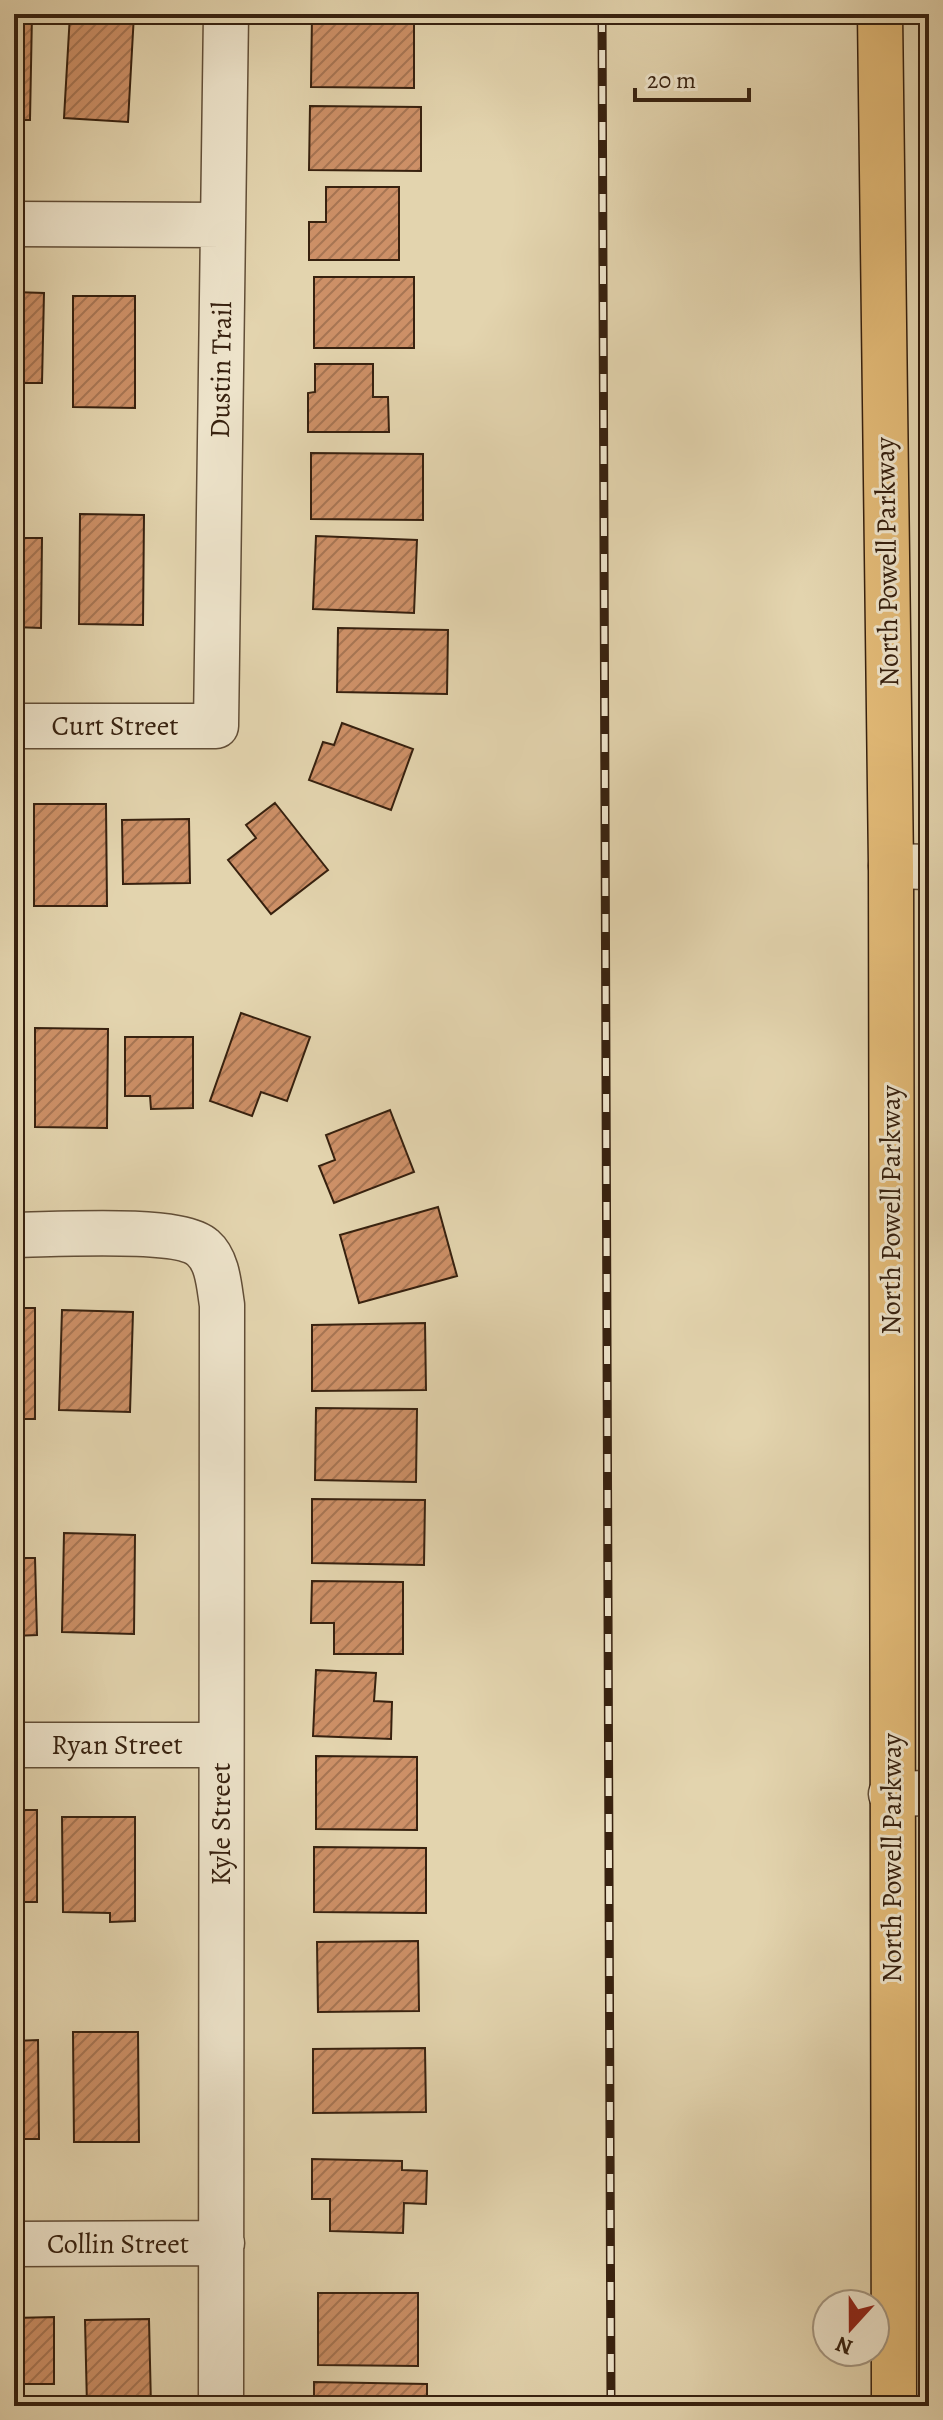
<svg xmlns="http://www.w3.org/2000/svg" width="943" height="2420" font-family="Alegreya,serif">
<defs>
<pattern id="building-hatch" width="6" height="6" patternUnits="userSpaceOnUse" patternTransform="scale(2)"><rect width="6" height="6" fill="#cd9067"/><path d="M-1 1l2-2M0 6l6-6M5 7l2-2" fill="none" stroke="#a77553"/></pattern>
</defs>
<rect width="100%" height="100%" fill="#e3d4ae"/>
<filter id="stains"><feTurbulence type="fractalNoise" baseFrequency=".0025" numOctaves="4"/><feColorMatrix values="0 0 0 0 .2 0 0 0 0 .09 0 0 0 0 .02 0 0 0 .5 -.17"/></filter>
<radialGradient id="worn" r=".72"><stop offset=".6" stop-color="#630" stop-opacity="0"/><stop offset="1" stop-color="#630" stop-opacity=".3"/></radialGradient>
<path fill="url(#building-hatch)" stroke="#37210f" stroke-width="2" d="M14 14H32L30 120H14Z
M70 14H134L128 122 64 118Z
M312 15H414V88L311 87Z
M310 106 421 107V171L309 170Z
M326 187H399V260H309V222H326Z
M314 277H414V348H314Z
M14 292 44 293 42 383H14Z
M73 296H135V408L73 407Z
M315 364H373V397H388L389 432H308V393L315 392Z
M311 453 423 454V520L311 519Z
M80 514 144 515 143 625 79 624Z
M316 536 417 540 414 613 313 609Z
M14 538H42L41 628 14 627Z
M338 628 448 630 447 694 337 692Z
M342 723 413 749 391 810 309 780 323 742 334 745Z
M14 803H15L14 914Z
M275 803 328 870 271 914 228 860 256 838 246 825Z
M34 804H106L107 906H34Z
M189 819 190 883 123 884 122 820Z
M241 1013 310 1037 287 1101 261 1092 252 1116 210 1101Z
M14 1021 18 1130H14Z
M35 1028 108 1029 107 1128 35 1127Z
M125 1037H193V1108L151 1109 150 1096H125Z
M390 1110 414 1172 334 1203 319 1166 335 1160 326 1135Z
M438 1207 457 1276 359 1303 340 1235Z
M14 1308H35V1419H14Z
M62 1310 133 1312 130 1412 59 1410Z
M425 1323 426 1390 312 1391V1325Z
M316 1408 417 1409 416 1482 315 1480Z
M312 1499 425 1500 424 1565 312 1563Z
M64 1533 135 1535 134 1634 62 1632Z
M14 1558H35L37 1635 14 1636Z
M312 1581 403 1582V1654H334V1623H311Z
M316 1670 376 1673 374 1701 392 1702 391 1739 313 1736Z
M316 1756 417 1757V1830L316 1829Z
M14 1810H37V1902H14Z
M62 1817H135V1921L110 1922V1913L63 1912Z
M314 1847 426 1848V1913L314 1912Z
M418 1941 419 2011 318 2012 317 1942Z
M73 2032H138L139 2142H74Z
M38 2040 39 2139H14V2041Z
M425 2048 426 2112 313 2113V2049Z
M312 2159 402 2161V2170L427 2171 426 2204 404 2203 403 2233 330 2231V2199H312Z
M318 2293H418V2366L318 2365Z
M54 2317V2384H14V2318Z
M149 2319 151 2406H87L85 2320Z
M314 2382 427 2384V2406H314Z"/>
<g fill="none" stroke-linecap="round" stroke-linejoin="round">
<defs>
<path id="minor" d="M14 224 223 225
M14 726H216L226 14
M891 866 929 867
M14 1235C50 1235 179 1226 203 1248 218 1261 219 1286 222 1305L221 2406
M14 1745H220
M891 1794 929 1793
M14 2244 222 2243"/>
<path id="major" d="M880 14 891 866 894 2406"/>
</defs>
<use href="#minor" stroke="#624e37" stroke-width="47"/>
<use href="#major" stroke="#37210f" stroke-width="47"/>
<use href="#minor" stroke="#ede3ca" stroke-width="44"/>
<use href="#major" stroke="#e2ba77" stroke-width="44"/>
<defs>
<path id="rail" d="M602 14 611 2406"/>
</defs>
<use href="#rail" stroke="#37210f" stroke-width="9"/>
<use href="#rail" stroke="#ede3ca" stroke-width="6" stroke-dasharray="18" stroke-linecap="butt"/>
</g>
<g text-anchor="middle" dominant-baseline="central" stroke-width="6" stroke-linejoin="round" paint-order="stroke">
<g font-size="28" fill="#37210f" stroke="#ede3ca">
<text transform="translate(221 370) rotate(-89)">Dustin Trail</text>
<text transform="translate(887 562) rotate(-91)">North Powell Parkway</text>
<text x="115" y="726">Curt Street</text>
<text transform="translate(891 1210) rotate(-90)">North Powell Parkway</text>
<text x="117" y="1745">Ryan Street</text>
<text transform="translate(221 1824) rotate(-90)">Kyle Street</text>
<text transform="translate(892 1858) rotate(-90)">North Powell Parkway</text>
<text x="118" y="2244">Collin Street</text>
</g>
</g>
<rect width="943" height="2420" fill="none" stroke="#e3d4ae" stroke-width="48"/>
<rect x="16" y="16" width="911" height="2388" fill="none" stroke="#37210f" stroke-width="4"/>
<rect x="24" y="24" width="895" height="2372" fill="none" stroke="#37210f" stroke-width="2"/>
<g transform="translate(851 2328) rotate(201)"><circle r="38" fill="#ede3ca" stroke="#a4957f" stroke-width="2"/>
<path d="M0-6L14 30L0 20L-14 30Z" fill="#8f2418"/>
<text y="-12" font-size="22" font-weight="bold" text-anchor="middle" fill="#37210f">N</text>
</g>
<path d="M635 88v12h114v-12" fill="none" stroke="#37210f" stroke-width="4"/>
<text x="647" y="88" font-size="24" fill="#37210f" stroke="#ede3ca" stroke-width="6" paint-order="stroke">20 m</text>
<rect width="100%" height="100%" filter="url(#stains)"/>
<rect width="100%" height="100%" fill="url(#worn)"/>
</svg>
